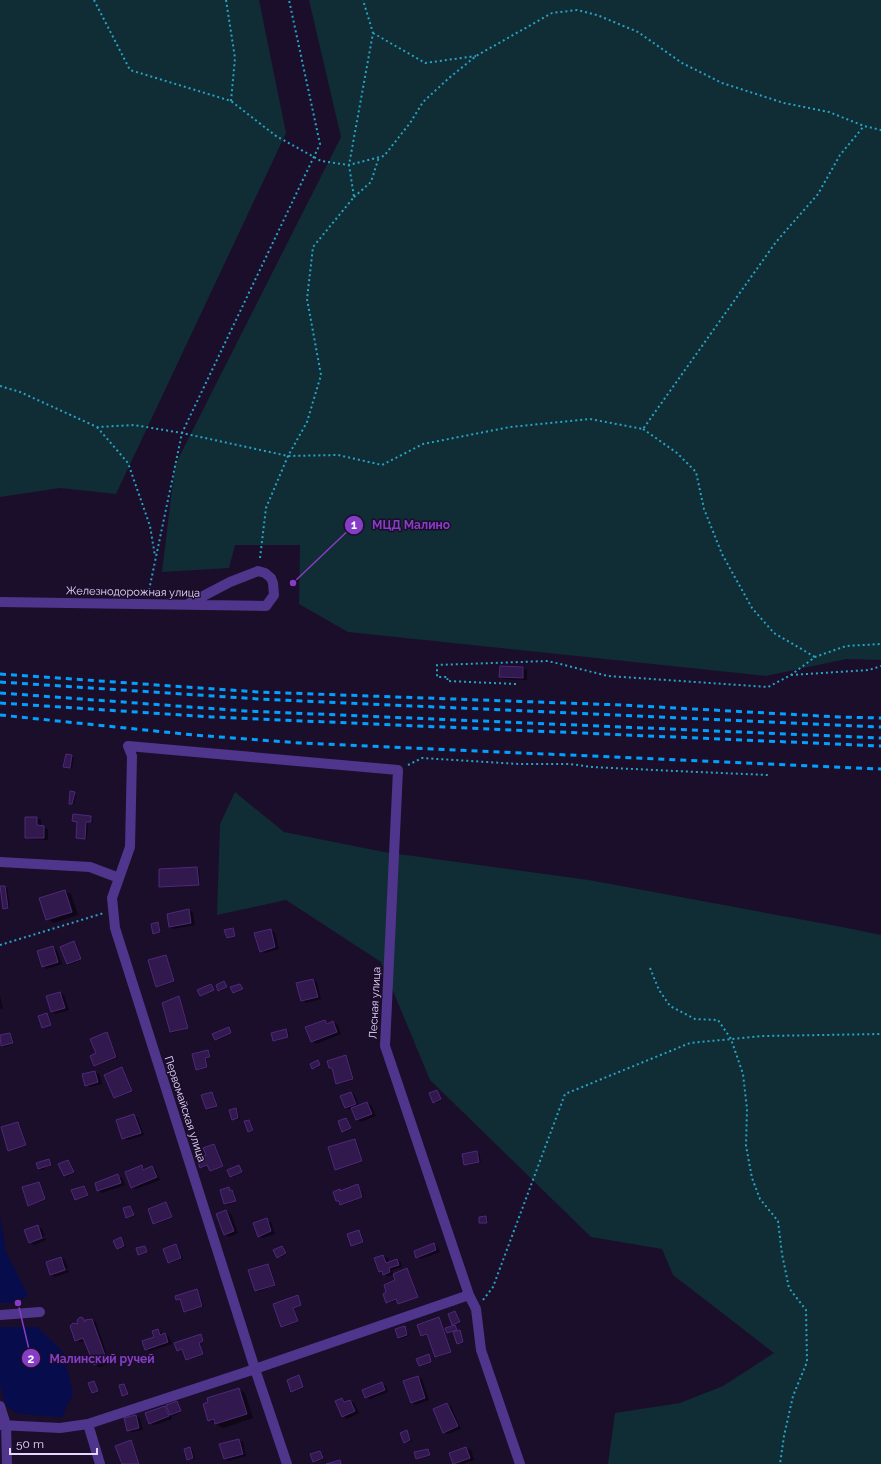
<svg xmlns="http://www.w3.org/2000/svg" width="881" height="1464" font-family="Raleway,sans-serif">
<rect width="100%" height="100%" fill="#1b0e2a"/>
<path fill="#102c35" d="M0 0H259L286 133 116 494 60 488 0 497Z
M309 0H881V660L846 659 766 676 348 632 299 604 300 545H235L229 568 162 572 175 465 341 137Z
M235 792 284 832 384 852 589 880 842 927 881 935V1464H608L615 1413 680 1403 723 1386 774 1353 673 1275 662 1249 591 1237 430 1080 381 962 286 900 217 915 220 824Z"/>
<path fill="#060c4c" d="M0 1216 6 1252 28 1295 18 1303H0Z
M0 1327H37L63 1352 73 1393 62 1417 19 1414 6 1406 0 1385Z"/>
<path fill="#0007" d="M523 668 527 670V680L504 679 500 677Z
M66 755 74 757 72 768 66 767Z
M74 793 76 794 74 805 70 803Z
M74 816 93 818V823L88 822 87 839 77 838 78 822 73 821Z
M37 818 41 820V827L48 829V840L30 839 26 837Z
M197 868 199 869 200 885 162 887 160 886V870Z
M5 887 7 888 10 908 5 909 4 908Z
M64 891 71 894 78 915 54 923 47 919Z
M189 910 193 913 195 925 174 929 170 926Z
M158 924 160 925 161 933 156 934 154 933Z
M233 929 234 930 236 936 229 939 228 938Z
M271 930 275 933 279 949 265 953 260 951Z
M74 942 76 943 82 960 69 965 68 964Z
M53 947 57 950 62 964 47 969 43 966Z
M165 956 167 957 175 982 159 987 157 986Z
M313 980 317 982 321 999 306 1003 302 1000Z
M224 982 228 988 221 991 219 990Z
M240 985 244 990 236 993 234 992Z
M59 993 64 995 69 1010 56 1014 52 1012Z
M0 996 3 1008 0 1009Z
M178 997 180 998 189 1028 173 1033 171 1032Z
M47 1014 49 1015 52 1025 44 1028 42 1027Z
M325 1021 330 1024 333 1022 338 1025 341 1034 316 1044 312 1041Z
M229 1028 232 1034 218 1040 216 1039Z
M286 1030 288 1031 290 1037 275 1041 273 1040Z
M107 1033 108 1034 118 1058 96 1066 95 1065 97 1054Z
M10 1034 12 1035 14 1044 4 1047 2 1046 0 1037Z
M208 1051 210 1052 211 1058 206 1059 208 1068 198 1070 197 1069Z
M346 1056 348 1057 354 1080 339 1084 337 1083 333 1068H330Z
M318 1062 321 1066 314 1069 313 1068Z
M122 1068 124 1069 133 1092 116 1098 114 1097Z
M95 1072 99 1074 102 1084 90 1087 86 1085Z
M437 1091 442 1100 436 1103 434 1102Z
M212 1093 214 1094 218 1106 209 1110 207 1109Z
M351 1093 355 1095 359 1106 367 1103 371 1105 376 1116 361 1122 356 1119 352 1109 350 1110 346 1108Z
M235 1109 237 1110 240 1119 235 1120 233 1119Z
M134 1115 138 1118 144 1135 128 1140 123 1138Z
M346 1119 348 1120 352 1129 345 1132 343 1131Z
M249 1121 251 1122 254 1131 250 1132 248 1131Z
M18 1123 20 1124 27 1146 11 1151 9 1150Z
M355 1140 357 1141 363 1162 337 1170 336 1169Z
M214 1145 216 1146 224 1166 212 1171 208 1166 203 1168 201 1167Z
M477 1152 479 1153 481 1162 467 1165 465 1164Z
M49 1160 53 1165 41 1170 39 1169 37 1164Z
M68 1161 70 1162 75 1173 66 1177 64 1176Z
M142 1166 146 1170 152 1167 156 1170 160 1180 136 1189 132 1187Z
M239 1166 243 1173 233 1177 231 1176Z
M118 1176 122 1178 125 1185 102 1193 98 1190Z
M39 1183 40 1184 46 1200 30 1206 29 1205Z
M358 1185 359 1186 364 1197 343 1205 340 1201H337L340 1191H341Z
M84 1187 86 1188 89 1196 77 1200 75 1199Z
M228 1188 231 1192H234L237 1201 226 1205 225 1204Z
M166 1204 168 1205 173 1218 156 1224 154 1223Z
M130 1207 132 1208 135 1216 129 1218 127 1217Z
M226 1211 231 1214 238 1233 229 1237 224 1234Z
M486 1217 488 1218V1223H480V1218Z
M266 1220 271 1222 275 1234 263 1238 259 1236Z
M38 1226 42 1229 45 1236 31 1241V1243L45 1238 46 1240 34 1245 29 1242Z
M359 1231 361 1232 364 1243 354 1246 352 1245Z
M121 1239 126 1247 119 1249 117 1248Z
M433 1244 438 1247 440 1252 421 1259 417 1257Z
M176 1245 178 1246 183 1259 171 1263 169 1262Z
M145 1247 146 1248 148 1253 141 1255 139 1254Z
M282 1247 287 1254 279 1258 278 1257Z
M383 1256 388 1258 389 1263 397 1260 401 1262 402 1267 392 1270 394 1275 388 1276 384 1274 379 1271Z
M61 1258 65 1260 68 1268 53 1273V1275L68 1270 69 1272 55 1277 51 1274Z
M268 1265 270 1266 276 1285 258 1292 256 1291 249 1271Z
M407 1270 409 1271 419 1297 400 1304 397 1300 389 1303 387 1302 396 1281Z
M197 1290 198 1291 204 1306 187 1312 185 1311 181 1300 177 1299Z
M297 1297 299 1298 302 1305 294 1308 299 1322 284 1327 282 1326Z
M455 1312 457 1313 461 1323 455 1325 453 1324Z
M438 1318 440 1319 452 1352 438 1357 436 1356 428 1334 424 1336 422 1335Z
M83 1319 87 1321 92 1320 96 1322 110 1364 99 1367 95 1365 85 1341 80 1342 76 1340 79 1326Z
M455 1326 458 1332 461 1333 464 1343 460 1344 458 1343 454 1332 449 1333 448 1332Z
M405 1328 406 1329 409 1336 400 1339 398 1338Z
M158 1330 162 1333 163 1335 165 1334 169 1337 172 1344 150 1351 145 1349 155 1337Z
M201 1335 202 1336 204 1342 200 1344 204 1355 188 1360 187 1359 183 1350 179 1351 178 1350Z
M429 1356 430 1357 432 1363 421 1366 419 1365Z
M299 1376 300 1377 304 1388 294 1392 292 1391Z
M417 1377 422 1379 429 1400 416 1405 411 1402Z
M94 1382 95 1383 99 1392 95 1393 93 1392Z
M382 1383 386 1386 388 1392 370 1399 366 1397Z
M124 1385 126 1386 129 1395 125 1396 123 1395Z
M238 1389 245 1393 253 1418 223 1428 209 1420Z
M342 1399 354 1403 359 1413 347 1419 343 1417 336 1402Z
M177 1402 178 1403 182 1412 173 1416 171 1414 172 1419 154 1425 149 1423 165 1407 169 1410Z
M447 1404 451 1406 461 1429 448 1434 444 1432Z
M136 1416 140 1418 143 1430 132 1432 128 1430Z
M407 1431 408 1432 412 1441 407 1443 405 1442Z
M238 1440 243 1442 246 1456 229 1461 224 1459Z
M131 1441 132 1443 140 1464H123Z
M190 1448 192 1449 195 1459 190 1460 188 1459 185 1449Z
M466 1448 471 1450 474 1460 463 1464 454 1463Z
M428 1450 430 1451 431 1456 418 1459 416 1458Z
M320 1452 322 1453 324 1459 315 1462 313 1461Z"/>
<path fill="#31184d" stroke="#4f287b" d="M500 666 523 667V678L499 677Z
M66 754 72 755 70 768 63 767Z
M70 791 75 792 72 804H69Z
M73 814 91 816V822H86L85 839 76 838 77 822 72 821Z
M25 817H37V825L44 826V838H25Z
M197 867 199 885 159 887V869Z
M0 886H5L8 908 3 909Z
M65 890 72 912 46 920 39 898Z
M189 909 191 923 169 927 167 914Z
M158 922 160 932 153 934 151 924Z
M233 928 235 936 227 938 224 930Z
M271 929 275 947 260 952 254 933Z
M74 941 81 959 67 964 60 947Z
M53 946 58 962 42 967 37 951Z
M166 955 174 981 156 987 148 960Z
M313 979 318 997 301 1001 296 983Z
M224 981 227 987 218 991 216 985Z
M211 984 214 990 200 996 197 990Z
M240 984 243 989 233 993 230 987Z
M60 992 65 1008 51 1012 46 996Z
M179 996 188 1028 170 1032 162 1003Z
M47 1013 51 1025 42 1028 38 1016Z
M325 1020 327 1024 333 1021 337 1032 311 1042 305 1027Z
M229 1027 231 1033 215 1040 212 1034Z
M286 1029 288 1037 273 1041 271 1033Z
M107 1032 116 1057 94 1066 90 1056 96 1053 90 1039Z
M10 1033 13 1043 1 1046 0 1035Z
M208 1050 210 1057 205 1058 207 1067 196 1070 192 1054Z
M346 1055 353 1079 336 1084 332 1068H329L327 1061Z
M318 1060 320 1065 312 1069 310 1064Z
M122 1067 132 1091 114 1098 104 1075Z
M95 1071 98 1082 85 1086 82 1074Z
M437 1090 441 1099 433 1103 429 1093Z
M212 1092 217 1106 206 1109 201 1095Z
M351 1092 356 1104 345 1108 340 1096Z
M367 1102 372 1114 356 1120 351 1108Z
M236 1108 238 1118 232 1120 229 1110Z
M134 1114 141 1133 122 1139 116 1120Z
M346 1118 351 1128 342 1132 338 1121Z
M249 1120 253 1130 248 1132 244 1121Z
M18 1122 26 1145 8 1151 1 1127Z
M355 1139 362 1161 335 1170 328 1147Z
M214 1144 223 1166 210 1171 207 1165 200 1168 197 1159 206 1155 203 1148Z
M477 1151 479 1162 464 1165 462 1154Z
M49 1159 51 1165 38 1169 36 1163Z
M68 1160 74 1172 64 1176 58 1164Z
M142 1165 143 1170 152 1166 157 1177 131 1188 125 1172Z
M239 1165 242 1172 230 1177 227 1170Z
M118 1174 121 1183 97 1191 95 1183Z
M39 1182 45 1199 28 1206 22 1187Z
M358 1184 362 1197 340 1205 339 1201H336L333 1192 340 1189V1191Z
M84 1186 88 1195 75 1200 71 1190Z
M229 1187 230 1191 232 1190 236 1201 224 1204 220 1190Z
M166 1202 172 1217 153 1224 148 1209Z
M130 1206 134 1215 126 1218 123 1208Z
M226 1210 234 1231 224 1235 216 1214Z
M486 1216 487 1223H479V1217Z
M267 1218 271 1231 258 1237 253 1223Z
M38 1225 42 1238 29 1243 24 1230Z
M359 1230 363 1242 351 1246 347 1234Z
M121 1237 124 1246 117 1249 113 1241Z
M434 1243 436 1250 416 1258 414 1251Z
M176 1244 181 1258 168 1263 163 1249Z
M145 1246 147 1252 138 1255 136 1248Z
M282 1246 286 1253 277 1258 273 1250Z
M383 1255 386 1263 397 1259 399 1265 389 1268 390 1272 383 1275 382 1271 379 1272 374 1258Z
M61 1257 65 1270 50 1275 46 1262Z
M268 1264 275 1285 255 1291 248 1270Z
M407 1268 418 1297 398 1304 396 1299 386 1303 383 1294 386 1292 384 1285 395 1280 393 1274Z
M197 1289 202 1306 184 1312 180 1299 176 1300 175 1296Z
M298 1295 301 1305 293 1308 298 1321 281 1327 273 1304Z
M455 1311 460 1322 452 1325 448 1314Z
M80 1317 83 1318 85 1322V1320L92 1319 107 1361 94 1365 83 1338 75 1341 70 1326 73 1323 78 1324 77 1320Z
M439 1317 451 1352 435 1357 427 1334 421 1336 417 1325Z
M455 1325 457 1330 447 1333 445 1328Z
M405 1326 407 1335 398 1338 395 1329Z
M158 1329 160 1335 165 1333 168 1342 145 1350 142 1341 154 1337 152 1331Z
M460 1330 463 1342 457 1344 453 1332Z
M201 1334 203 1341 199 1343 203 1354 186 1360 182 1349 177 1351 174 1343Z
M429 1354 431 1362 419 1366 416 1359Z
M299 1375 303 1387 291 1392 287 1380Z
M418 1376 425 1398 411 1403 403 1381Z
M94 1381 98 1391 92 1393 88 1383Z
M382 1382 385 1390 365 1398 362 1390Z
M124 1384 128 1394 122 1396 119 1385Z
M239 1388 247 1414 215 1424 214 1419 208 1421 203 1404 208 1402 207 1398Z
M342 1398 344 1402 350 1400 355 1411 342 1417 335 1401Z
M177 1401 181 1411 170 1415 166 1405Z
M447 1403 458 1426 443 1433 433 1409Z
M165 1406 169 1416 149 1424 145 1413Z
M136 1415 139 1428 127 1431 124 1418Z
M407 1430 410 1440 404 1443 400 1433Z
M239 1439 243 1454 224 1459 219 1444Z
M131 1440 139 1464H122L115 1446Z
M190 1447 193 1458 187 1460 184 1449Z
M466 1447 470 1458 453 1464 449 1453Z
M428 1449 430 1455 416 1459 414 1452Z
M320 1451 323 1458 313 1462 310 1454Z
M340 1460 341 1464H326Z"/>
<g fill="none" stroke-linecap="round" stroke-linejoin="round">
<path stroke="#25a4c6" stroke-width="2" stroke-dasharray="2 3" stroke-linecap="butt" d="M94 0 130 70 231 101 276 136 314 157 321 161 349 165 384 156 410 123 423 102 449 78 476 56 552 13 577 10 597 15 638 32 682 63 722 83 784 103 829 112 864 126 881 130
M226 0 235 58 231 101
M373 33 425 63 476 56
M354 197 371 182 379 157
M0 386 20 392 97 427 134 425 182 433 288 456 338 455 382 465 423 444 510 427 590 419 643 429 776 242 818 194 840 155 864 126
M97 427 128 463 150 526 155 556
M643 429 677 453 696 472 704 509 722 554 752 608 774 633 815 657
M260 558 266 508 288 456 307 422 321 375 307 299 313 247 354 197 349 165 373 33 363 0
M148 595 182 433 320 144 289 0
M791 675 869 670 881 666
M516 684 447 681 448 677H437V665L548 661 608 676 768 687 791 675 815 657 846 646 881 644
M408 765 422 758 519 764H570L592 767 675 771 768 775
M0 945 104 913
M650 968 659 990 670 1006 695 1019 718 1020 731 1039 743 1074 747 1109 746 1146 752 1178 760 1199 778 1221 782 1254 789 1288 806 1310 807 1362 793 1396 784 1436 780 1464
M483 1300 493 1287 565 1094 690 1043 763 1036 881 1034"/>
<path stroke="#50358d" stroke-width="10" d="M0 602 266 606 274 595 273 583 271 578 265 573 258 571 230 582 188 604
M0 862 90 867 119 878
M0 1315 40 1312
M0 1406 6 1425 7 1464
M88 1424 100 1464
M0 1425 60 1428 88 1424 255 1369 469 1295
M287 1464 255 1369 115 928 112 898 130 847 132 756 128 746 398 770 385 1046 469 1295 476 1309 481 1350 520 1464"/>
<path stroke="#03a1ff" stroke-width="3" stroke-dasharray="6 5" stroke-linecap="butt" d="M0 674 258 692 621 705 839 717 881 718
M0 682 259 699 881 727
M0 693 245 711 881 738
M0 703 212 717 881 746
M0 715 194 735 300 743 881 769"/>
</g>
<g text-anchor="middle" dominant-baseline="central" stroke-width="3" stroke-linejoin="round" paint-order="stroke">
<g font-size="11" fill="#e7d7ff" stroke="#1b0e2a">
<text transform="translate(133 592) rotate(1)">Железнодорожная улица</text>
<text transform="translate(375 1003) rotate(-87)">Лесная улица</text>
<text transform="translate(185 1109) rotate(72)">Первомайская улица</text>
</g>
</g>
<path fill="none" stroke="#863dc5" stroke-width="1.5" d="M293 583L354 525M18 1303L31 1358"/>
<g fill="#863dc5" stroke="#1b0e2a" stroke-width="1.5">
<circle cx="293" cy="583" r="4"/>
<circle cx="18" cy="1303" r="4"/>
<circle cx="354" cy="525" r="10"/>
<circle cx="31" cy="1358" r="10"/>
</g>
<g font-size="12" text-anchor="middle" font-weight="bold" fill="#fff">
<text x="354" y="529">1</text>
<text x="31" y="1363">2</text>
</g>
<g font-size="12" text-anchor="middle" font-weight="bold" fill="#863dc5" stroke="#1b0e2a" stroke-width="3" stroke-linejoin="round" paint-order="stroke">
<text x="411" y="529">МЦД Малино</text>
<text x="102" y="1363">Малинский ручей</text>
</g>
<path d="M10 1448v6h87v-6" fill="none" stroke="#e7d7ff" stroke-width="2"/>
<text x="16" y="1448" font-size="12" fill="#e7d7ff" stroke="#1b0e2a" stroke-width="3" paint-order="stroke">50 m</text>
</svg>
